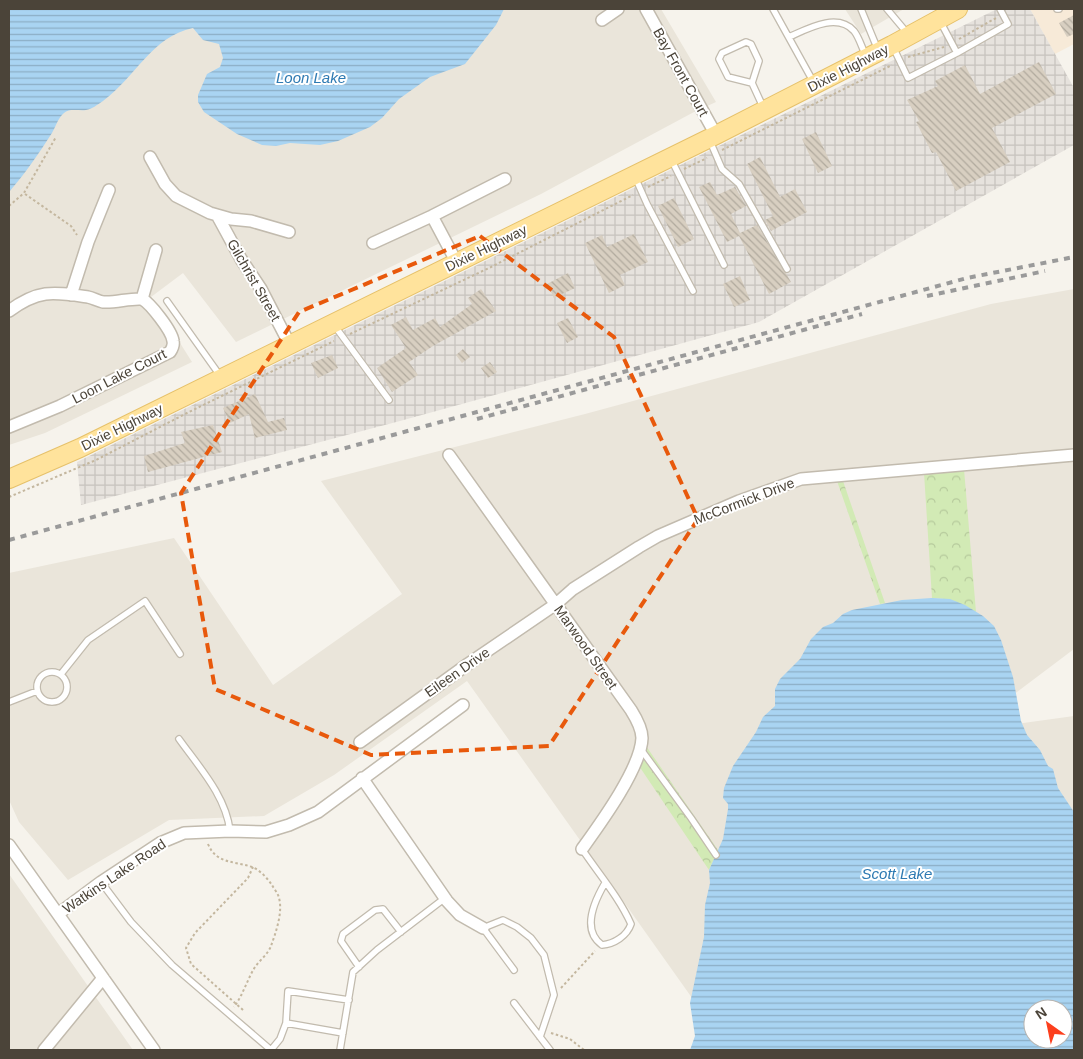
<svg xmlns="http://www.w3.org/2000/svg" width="1083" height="1059" font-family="Arial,sans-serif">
<defs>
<pattern id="industrial-grid" width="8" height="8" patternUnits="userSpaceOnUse" patternTransform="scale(1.25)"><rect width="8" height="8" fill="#e6e2dd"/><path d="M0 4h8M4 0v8" fill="none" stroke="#c7c3be"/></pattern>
<pattern id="park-crowns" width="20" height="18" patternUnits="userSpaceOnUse" patternTransform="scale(1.25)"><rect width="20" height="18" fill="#d2eab5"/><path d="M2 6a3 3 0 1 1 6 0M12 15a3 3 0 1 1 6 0" fill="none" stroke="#b6ca9c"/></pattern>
<pattern id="water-rules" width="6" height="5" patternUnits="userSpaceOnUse" patternTransform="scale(1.25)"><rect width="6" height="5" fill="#a9d4f2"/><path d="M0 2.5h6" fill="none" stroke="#8caec5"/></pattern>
<pattern id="building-back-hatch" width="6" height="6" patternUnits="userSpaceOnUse" patternTransform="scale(1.25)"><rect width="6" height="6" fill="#d8cfc1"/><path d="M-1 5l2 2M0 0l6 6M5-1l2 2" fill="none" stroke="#b1aa9e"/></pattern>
</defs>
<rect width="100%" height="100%" fill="#f6f3ec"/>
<path fill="#eae5da" d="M122 9H661L716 102 694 112 541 194 236 342 183 273 151 297 192 362 45 433 9 445V88Z
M845 9H904L861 34Z
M1074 289V649L965 731 1074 716V900L729 1050 467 681 334 775 264 816 169 820 68 880 19 822 9 800V573L174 538 273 685 402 594 321 481 585 414 991 304Z
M9 874 133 1050H9Z"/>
<path fill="#f7ead8" d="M1030 9H1074V44L1055 54Z"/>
<path fill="url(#industrial-grid)" d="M997 9H1030L1074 88V145L759 322 400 421 81 505 77 462Z"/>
<path fill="url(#park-crowns)" d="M964 469 976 612C962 603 949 598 932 598L924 473Z
M837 481H843L885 603 880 604Z
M644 743 718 850 709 870 637 763Z"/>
<path fill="url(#water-rules)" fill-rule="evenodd" d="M9 9H504L496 25 465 64 430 77 399 99 382 118 370 127 338 141 320 145 290 143 276 146 262 145 237 134 204 112 198 102V95L207 74 220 67 223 58 219 44 203 40 193 28C151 37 136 77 103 101 97 105 92 109 86 110 79 111 69 108 64 113 58 118 56 126 52 133 39 153 25 174 9 192Z
M932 598 950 599 965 605 983 616 994 626 1001 640 1013 677 1021 721 1027 735 1040 750 1048 766 1053 769 1058 788 1074 812V1050H690L695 1036 690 1003 704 937 705 905 710 883 709 870 723 839 728 809V804L723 798 724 788 733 766 756 732 763 717 775 706V689L780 679 800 659 811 639 823 627 833 623 843 614 852 610 902 600ZM1033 1009H1063V1039H1033Z"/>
<path fill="url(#building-back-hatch)" d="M1074 15V34L1067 37 1059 23Z
M1039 62 1056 94 992 128 1010 162 956 191 936 152 932 153 916 122 919 121 907 100 938 86 935 81 965 65 980 94Z
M816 132 832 166 818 173 802 139Z
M760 157 780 197 795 189 807 212 771 231 765 220 773 216 747 164Z
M710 182 717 195 735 187 746 206 731 214 740 233 757 225 791 282 769 294 739 236 727 242 699 187Z
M674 198 694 239 678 247 658 206Z
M634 234 648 262 620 275 625 285 609 293 585 243 602 235 607 247Z
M568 273 575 288 554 298 547 284Z
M740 276 750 300 734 307 723 284Z
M481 289 496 311 433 346 409 362 418 375 392 392 377 368 406 348 391 325 406 317 413 330 435 318 440 327 472 304 468 298Z
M568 318 578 337 567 343 557 323Z
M463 349 470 357 462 363 456 355Z
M332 355 338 368 318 378 311 363Z
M490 362 497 372 488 378 481 368Z
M255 394 268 422 284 418 287 430 255 438 249 414 230 423 223 408Z
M213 425 222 452 148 472 144 456 185 443 181 432Z"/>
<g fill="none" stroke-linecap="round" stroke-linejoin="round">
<defs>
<path id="lane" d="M773 9 814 83
M861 9 878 50
M887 9 908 34
M1057 9H1059
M940 21 957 53 1008 24 1000 9
M789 37C807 29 837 12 854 31 859 37 862 48 866 56
M893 47 908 78 957 53
M752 83 759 61 751 44 746 42 722 53 719 59 728 77 752 83 764 109
M710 141 722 169 739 184 787 269
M671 159 724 265
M635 177 647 204 693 291
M167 301 221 377
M334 325 389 400
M37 687a15 15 0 1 1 30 0a15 15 0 1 1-30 0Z
M61 674 88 640 145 601 180 654
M9 702 37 691
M179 739C199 767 226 796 230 831
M640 748 691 818 716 855
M582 849C598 873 619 897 631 924 627 936 614 944 602 945 581 930 595 900 605 883
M101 882 131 922 172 965 271 1050
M359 967 341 941 343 934 375 910 383 909 401 932
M514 970 483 928 503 920 517 927 531 938 544 955 554 995 540 1037
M514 1003 550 1050
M286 1023 288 991 349 1000
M271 1050 280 1039 286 1023 343 1033
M340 1050 353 972 377 950 445 898"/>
<path id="street" d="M646 9 716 135
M602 20 618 9
M150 157 165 184 176 196 210 213 231 219 251 221 289 232
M217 215 241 259 261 289 290 345
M432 216 457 263
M373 243 432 216 505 179
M71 295 88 242 109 190
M142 299 156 250
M9 311C39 289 53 292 88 297 93 298 98 301 103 302 116 303 129 298 142 299
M9 427 60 406 170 352C172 349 174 345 173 341 172 331 150 303 142 299
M449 455 631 710C636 718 642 728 642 738 641 768 600 824 582 849
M360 742 468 664 556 604 573 589 639 547 658 536 739 501 801 479 1074 455
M362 778 447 901 460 915 483 928
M9 845 154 1050
M58 914 101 882 160 843 184 833 230 831 266 832 289 825 318 812 463 705
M44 1050 103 978"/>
<path id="primary" d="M9 479 80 448 716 135 892 45 958 9"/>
</defs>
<use href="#lane" stroke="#c2bbae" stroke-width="8"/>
<use href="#street" stroke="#c2bbae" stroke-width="14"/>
<use href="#primary" stroke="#e6c16a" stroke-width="20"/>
<path stroke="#c4b79f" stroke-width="2" stroke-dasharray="2.5 2.5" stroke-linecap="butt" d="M959 39 996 18
M908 57 944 47
M722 150 892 65
M684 169 707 158
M648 187 671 176
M25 194 71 226 77 235
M9 206 24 193 56 137
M350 334 491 267 633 195
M9 497 96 460 187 413 334 341
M208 844C216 864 235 861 252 867 260 870 267 878 272 885 274 889 278 893 279 898 283 912 276 932 271 946 268 954 260 960 255 967 247 980 243 995 234 1007
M561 988 595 951
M243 1010 191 964 186 948 195 933 248 878 253 867
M551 1033 570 1039 584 1050"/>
<use href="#lane" stroke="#fff" stroke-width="5.5"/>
<use href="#street" stroke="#fff" stroke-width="11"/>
<use href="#primary" stroke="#ffe39c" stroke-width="18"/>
<path stroke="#9a9a9a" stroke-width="4" stroke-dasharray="6 6" stroke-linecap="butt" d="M927 296 1045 271
M477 419 862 314
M9 540 967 278 1074 257"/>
</g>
<path fill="none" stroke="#e8590c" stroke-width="4" stroke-dasharray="10 6" stroke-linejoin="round" d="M480 236 614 337 698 519 549 746 371 755 215 689 181 493 299 312Z"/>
<g text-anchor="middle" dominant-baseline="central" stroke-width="4" stroke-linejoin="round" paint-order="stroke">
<g font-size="14" fill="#4b4439" stroke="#fff">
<text transform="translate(848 68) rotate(-27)">Dixie Highway</text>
<text transform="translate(681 72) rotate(61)">Bay Front Court</text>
<text transform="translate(486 248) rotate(-26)">Dixie Highway</text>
<text transform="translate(254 280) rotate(60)">Gilchrist Street</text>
<text transform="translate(119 376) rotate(-27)">Loon Lake Court</text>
<text transform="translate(122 427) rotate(-26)">Dixie Highway</text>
<text transform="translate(744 501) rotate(-21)">McCormick Drive</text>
<text transform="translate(586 647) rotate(55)">Marwood Street</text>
<text transform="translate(457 672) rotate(-35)">Eileen Drive</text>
<text transform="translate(114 876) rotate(-34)">Watkins Lake Road</text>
</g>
<g font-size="15" font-style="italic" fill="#2e7ab2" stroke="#fff">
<text x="311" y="77">Loon Lake</text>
<text x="897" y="873">Scott Lake</text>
</g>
</g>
<rect width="1083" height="1059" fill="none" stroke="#4b4439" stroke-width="20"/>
<g transform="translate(1048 1024) rotate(327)"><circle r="24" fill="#ffffff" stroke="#b7b4b0"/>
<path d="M0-4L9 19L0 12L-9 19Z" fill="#fc3f1d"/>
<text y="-8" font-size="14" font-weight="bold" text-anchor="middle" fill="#4b4439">N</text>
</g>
</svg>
